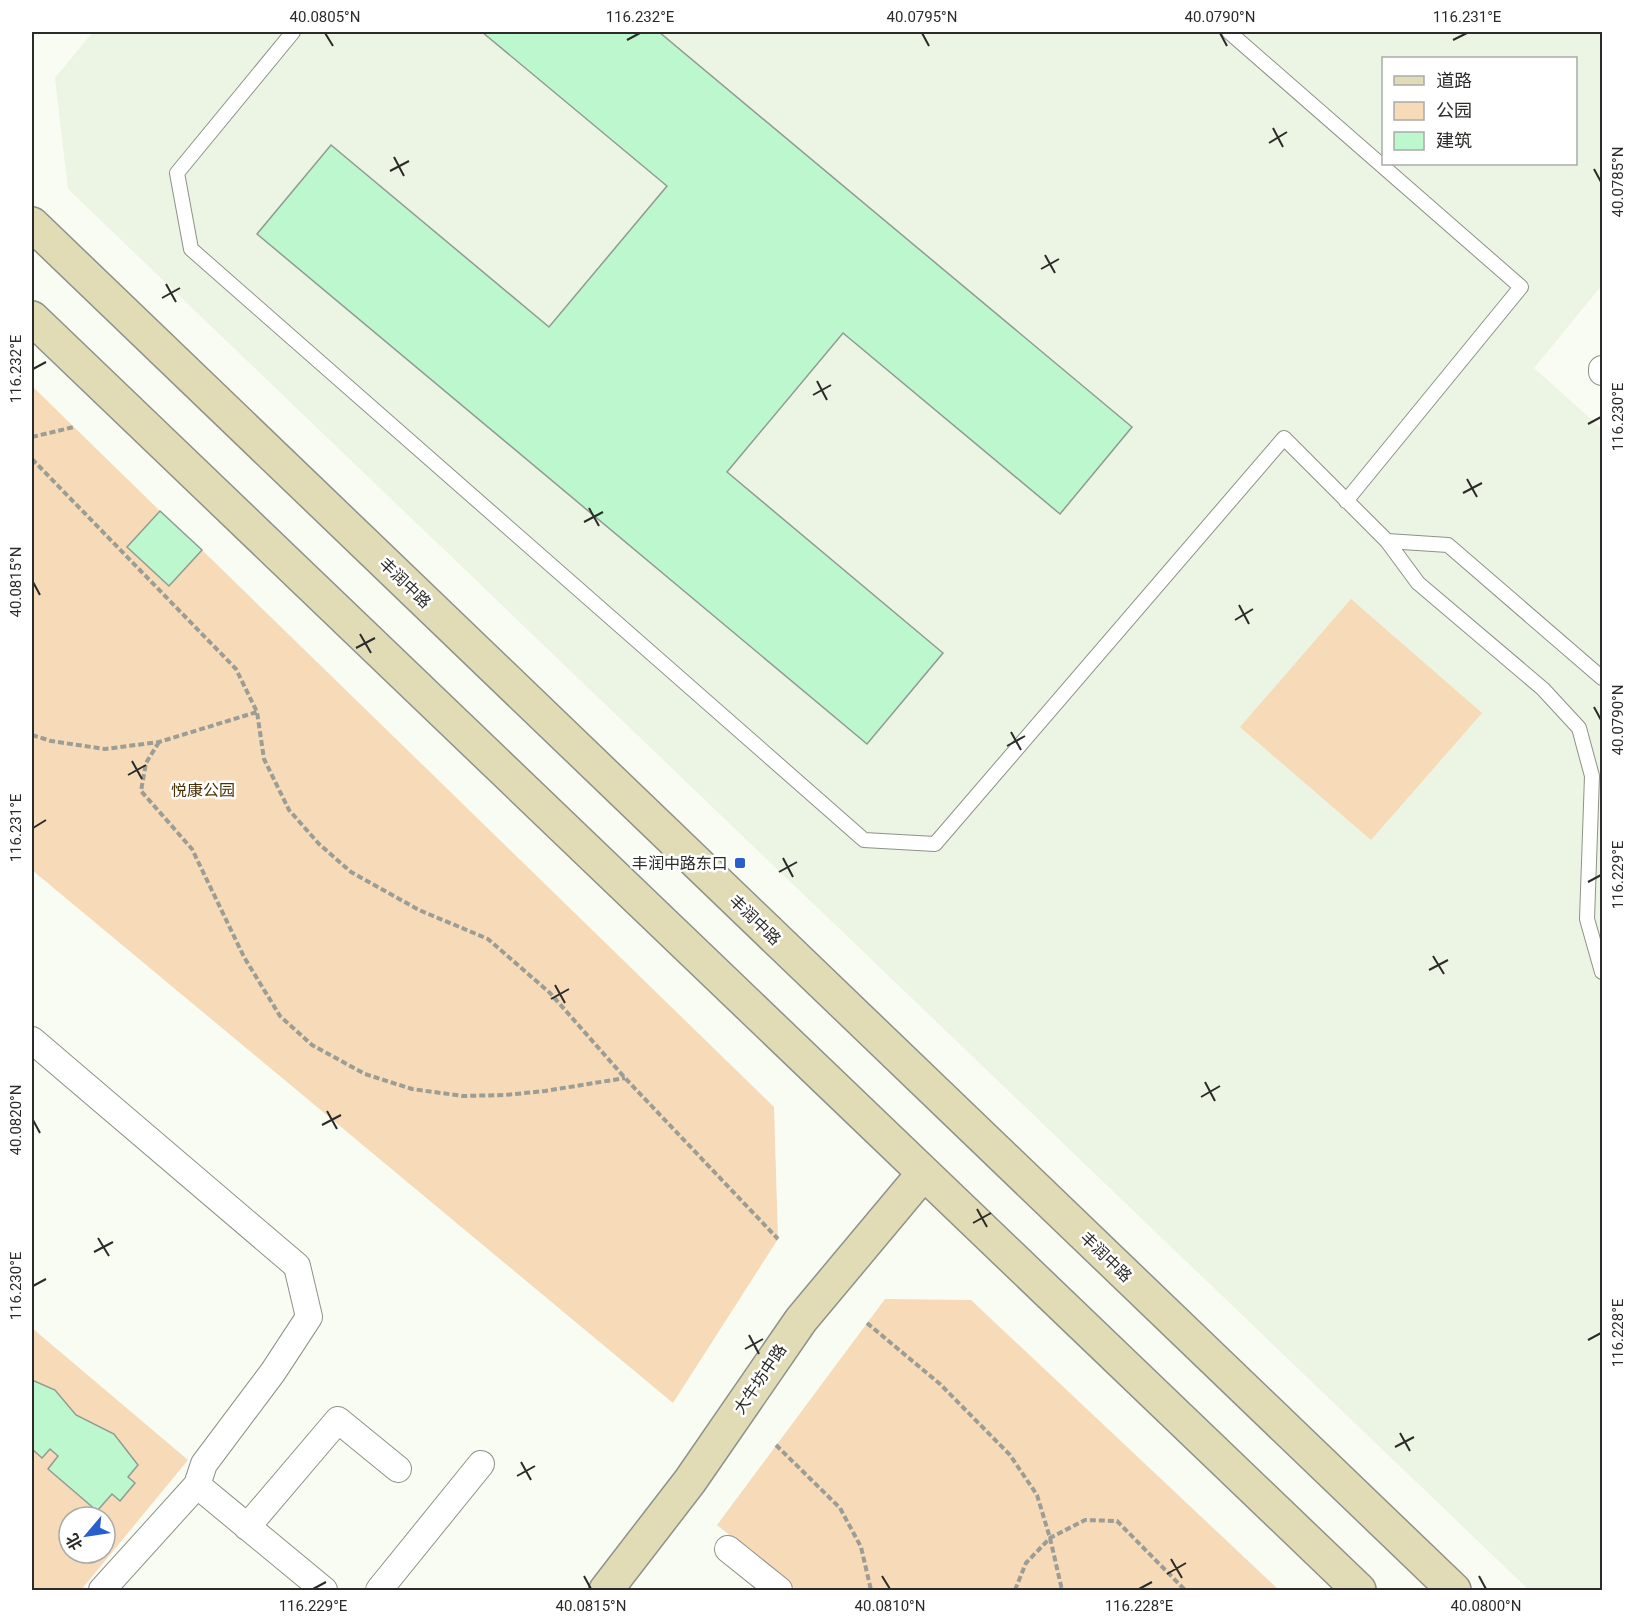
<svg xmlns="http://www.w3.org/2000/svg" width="1634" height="1622" font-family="Roboto,'Noto Sans SC',sans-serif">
<rect width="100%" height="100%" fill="#f8fcf3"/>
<path fill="#ecf4e3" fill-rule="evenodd" d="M93 32H1602V285L1534 368 1602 429V1590H1529L68 189 55 78ZM1384 58H1576V164H1384Z"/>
<path fill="#f7dab7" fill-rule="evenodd" d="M32 386 160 511 127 547 168 586 202 550 774 1107 778 1239 673 1403 32 870Z
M1351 599 1482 713 1371 840 1240 727Z
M885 1299 971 1300 1279 1590H797L717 1525Z
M32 1328 188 1460 81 1590H32ZM69 1517H105V1553H69Z"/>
<path fill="#bcf7cd" stroke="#919a94" stroke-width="1.5" d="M482 32H659L1132 427 1060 514 843 333 727 472 943 653 867 744 257 234 331 145 549 327 667 186Z
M160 511 202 550 169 586 127 547Z
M32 1380 55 1390 76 1415 114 1434 138 1465 128 1477 135 1483 120 1501 112 1494 97 1511 48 1469 58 1456 50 1449 42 1458 32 1449Z"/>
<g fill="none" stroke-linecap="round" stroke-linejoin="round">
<defs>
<path id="lane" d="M293 32 177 173 191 249 864 840 935 844 1284 438 1387 541 1418 583 1543 689 1579 728 1592 776 1587 919 1602 972
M1229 32 1521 287 1346 501
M1387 541 1448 545 1602 678"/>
<path id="street" d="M1602 369V372
M32 1040 297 1266 309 1317 273 1372 204 1464 197 1485 102 1590
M197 1485 324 1590
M247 1527 338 1420 398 1469
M728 1549 779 1590
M379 1590 481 1464"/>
<path id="secondary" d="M32 224 1454 1590
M32 318 1359 1590
M606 1590 690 1481 801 1320 923 1174"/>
</defs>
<use href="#lane" stroke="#8e9289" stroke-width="16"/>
<use href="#street" stroke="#8e9289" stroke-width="28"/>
<use href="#secondary" stroke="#8e9289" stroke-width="36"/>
<path stroke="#9b9d97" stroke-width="4" stroke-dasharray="6 3" stroke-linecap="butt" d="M32 437 74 427
M32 459 236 669 257 712 264 759 289 810 319 844 351 872 419 910 488 939 550 993 625 1078 778 1239
M32 735 51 741 105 749 159 742 257 712
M159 742 146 763 141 791 192 849 244 957 280 1016 312 1045 365 1074 412 1089 463 1096 505 1095 545 1091 625 1078
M867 1323 940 1384 1010 1455 1037 1495 1050 1538 1062 1590
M776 1445 840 1508 861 1547 871 1590
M1015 1590 1026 1563 1050 1538 1085 1520 1117 1521 1185 1590"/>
<use href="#lane" stroke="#fff" stroke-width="14"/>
<use href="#street" stroke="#fff" stroke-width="26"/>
<use href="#secondary" stroke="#e1dcb6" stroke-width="33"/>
</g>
<path fill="none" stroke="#2b2c29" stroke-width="2" d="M325 33 333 46M922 33 929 46M1220 33 1227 46M627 40 640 33M1453 40 1467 33M1273 128 1283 147M1269 143 1287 132M394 157 404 176M1594 169 1601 182M390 171 409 161M1045 255 1055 273M1041 269 1059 259M166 284 176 302M162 298 180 288M33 369 46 362M817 381 827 400M813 395 831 385M1588 424 1601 417M1467 479 1477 497M1463 493 1482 483M589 508 599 526M584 522 603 512M33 582 40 595M1239 605 1249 624M1235 620 1253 609M360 634 371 653M356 648 375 638M1594 707 1601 720M1011 732 1021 750M1007 746 1025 736M132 761 142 779M128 775 146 765M33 828 46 820M783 858 793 877M779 872 797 862M1588 882 1601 875M1433 956 1444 974M1429 970 1448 960M555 985 565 1003M551 999 569 989M1205 1082 1215 1101M1201 1097 1220 1086M327 1111 337 1129M33 1120 40 1133M322 1125 341 1115M977 1209 987 1227M973 1223 991 1213M98 1238 109 1256M94 1252 113 1242M33 1286 46 1279M749 1335 759 1354M1588 1340 1601 1333M745 1349 763 1339M1400 1433 1410 1451M1395 1447 1414 1437M521 1462 531 1480M517 1476 535 1466M1171 1559 1182 1578M1167 1574 1186 1563M584 1576 591 1589M882 1576 890 1589M1479 1576 1486 1589M313 1589 326 1582M1139 1589 1152 1582"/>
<rect fill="#285fcc" stroke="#fff" stroke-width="2" x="734" y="857" width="12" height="12" rx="3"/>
<g text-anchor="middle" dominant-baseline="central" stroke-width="5" stroke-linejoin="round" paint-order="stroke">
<g font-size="16" fill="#2b2c29" stroke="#fff">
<text transform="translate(405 583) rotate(44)">丰润中路</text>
<text transform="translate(755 920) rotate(44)">丰润中路</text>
<text transform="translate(1106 1257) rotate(44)">丰润中路</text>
<text transform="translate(760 1379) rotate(-56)">大牛坊中路</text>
</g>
<g font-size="16" fill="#4b3004" stroke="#fff">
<text x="203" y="790">悦康公园</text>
</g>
<g font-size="16" fill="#2b2c29" stroke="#fff" text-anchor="end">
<text x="728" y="863">丰润中路东口</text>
</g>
</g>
<rect width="1634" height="1622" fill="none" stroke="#ffffff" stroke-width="66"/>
<rect x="1382" y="57" width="195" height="108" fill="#ffffff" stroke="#aaaba9" stroke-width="1.5"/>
<rect x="1394" y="76" width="30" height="9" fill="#e1dcb6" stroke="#aaaba9" stroke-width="1.5"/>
<text x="1436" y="87" font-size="18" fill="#2b2c29">道路</text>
<rect x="1394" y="102" width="30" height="18" fill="#f7dab7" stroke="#aaaba9" stroke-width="1.5"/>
<text x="1436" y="117" font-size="18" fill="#2b2c29">公园</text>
<rect x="1394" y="132" width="30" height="18" fill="#bcf7cd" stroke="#aaaba9" stroke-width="1.5"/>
<text x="1436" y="147" font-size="18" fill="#2b2c29">建筑</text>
<g transform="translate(87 1535) rotate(241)"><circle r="28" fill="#ffffff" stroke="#aaaba9" stroke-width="1.5"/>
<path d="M0-4.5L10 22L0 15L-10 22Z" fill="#285fcc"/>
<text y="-9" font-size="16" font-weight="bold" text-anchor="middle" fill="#2b2c29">北</text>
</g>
<rect x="33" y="33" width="1568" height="1556" fill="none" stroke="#2b2c29" stroke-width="2"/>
<g font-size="15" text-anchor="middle" fill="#2b2c29">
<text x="325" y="22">40.0805°N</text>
<text x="640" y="22">116.232°E</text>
<text x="922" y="22">40.0795°N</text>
<text x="1220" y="22">40.0790°N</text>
<text x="1467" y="22">116.231°E</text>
<text transform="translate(1618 182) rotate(-90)" y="5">40.0785°N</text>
<text transform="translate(16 369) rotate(-90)" y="5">116.232°E</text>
<text transform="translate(1618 417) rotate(-90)" y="5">116.230°E</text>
<text transform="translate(16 582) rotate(-90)" y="5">40.0815°N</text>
<text transform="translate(1618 720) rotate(-90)" y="5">40.0790°N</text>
<text transform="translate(16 828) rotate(-90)" y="5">116.231°E</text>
<text transform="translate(1618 875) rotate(-90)" y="5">116.229°E</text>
<text transform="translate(16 1120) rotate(-90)" y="5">40.0820°N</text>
<text transform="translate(16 1286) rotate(-90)" y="5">116.230°E</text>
<text transform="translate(1618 1333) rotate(-90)" y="5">116.228°E</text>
<text x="313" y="1611">116.229°E</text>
<text x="591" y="1611">40.0815°N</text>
<text x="890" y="1611">40.0810°N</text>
<text x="1139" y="1611">116.228°E</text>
<text x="1486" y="1611">40.0800°N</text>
</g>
</svg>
